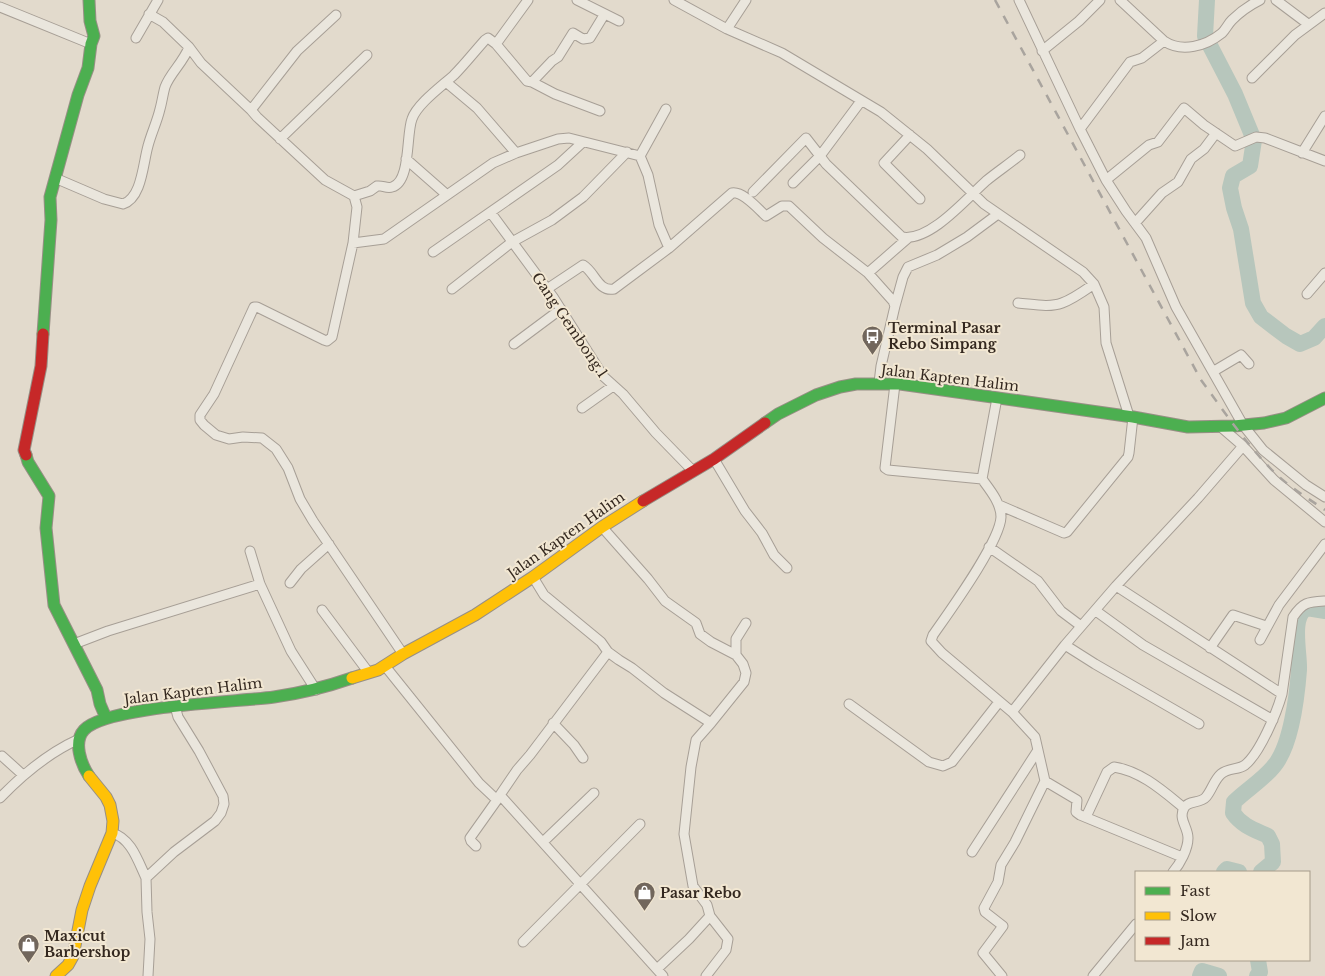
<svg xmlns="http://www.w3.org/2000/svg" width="1325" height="976" font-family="'Libre Baskerville',serif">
<rect width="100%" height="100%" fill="#e2dacc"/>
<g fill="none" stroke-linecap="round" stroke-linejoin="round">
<path stroke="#b7c6bc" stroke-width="16" d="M1207 0 1205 36 1235 94 1254 140 1250 166 1233 176 1230 188 1234 208 1241 229 1253 303 1261 317 1286 336 1300 344 1314 338 1325 326
M1224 872 1227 869 1239 872
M1261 872 1273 862 1272 844 1268 836C1255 830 1242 826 1233 813L1234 802C1246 790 1263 780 1274 766 1291 746 1297 696 1299 670 1300 654 1290 616 1307 608L1325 611
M1200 976 1202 971 1219 976
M1257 976 1260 972 1258 960"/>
<defs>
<path id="street" d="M577 0 619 21
M674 0 727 29 782 53 881 112 927 149 984 204 1083 272 1094 284 1104 307 1106 343 1129 416
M1019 0 1080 129 1106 180 1126 211 1146 238 1176 307 1243 425 1263 450 1306 485 1325 497
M1120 0 1164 41C1182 53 1206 46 1222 33 1226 29 1228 24 1232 20 1240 12 1250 5 1260 0
M1276 0 1308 24
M0 7 91 44
M149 14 163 22 189 47 201 63 251 110 257 117 325 180 354 196 357 207 353 243 384 239 493 163 516 153 558 139 569 138 640 156 648 175 659 225 669 248
M727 29 746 0
M136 38 158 0
M496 44 527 81 532 82 552 61 558 57 573 33 583 39 590 38 604 15
M1042 51 1079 21 1100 0
M1252 78 1295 35 1325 13
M446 82 477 108 516 153
M532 82 555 94 600 111
M861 101 820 156 826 164 902 237C930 242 967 198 986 181 997 172 1009 164 1020 155
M251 110 297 51 336 15
M1080 129 1130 62 1142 58 1164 41
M910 135 884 163 920 199
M280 139 367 55
M1302 153 1325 116
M640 156 666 109
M406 159 447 195
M55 178 104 199 123 204C142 198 143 163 148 146 151 134 157 122 160 109 162 102 163 94 165 87 170 73 183 63 189 47
M1106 180 1149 145 1158 142 1184 108 1204 125 1235 146 1256 137 1265 138 1325 161
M753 192 806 138 820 156 793 183
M354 196 370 191 377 186C382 185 387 189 392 187 411 182 406 134 412 119 417 104 442 86 454 75 465 64 475 51 485 40L488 38 496 44 528 0
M491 213 553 297 603 376 623 394 656 433 693 471
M1136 222 1162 193 1178 182 1191 159 1204 149 1216 133
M353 243 332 337 327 341 324 340 257 307H254L214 394 200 415V420L204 425 216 435 229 439 243 437 262 438 276 449 288 468 300 499 313 521 403 654
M433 252 558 165 583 142
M868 273 908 238
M452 289 512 242 552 220 583 197 627 152
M547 289 583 265C595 272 598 292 614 289L669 248 732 193C743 191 758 209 766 216L782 206H789L823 238 868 273 893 301 895 306 881 366 879 383
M1307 294 1325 273
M1018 303C1032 304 1049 308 1062 303 1073 299 1084 291 1094 284
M895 306 903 277 908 267 937 255 967 237 998 214
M514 344 561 309
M1214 371 1241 355 1249 364
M895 384 885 468 888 470 982 479
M997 398 982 479C990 490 1001 503 1001 517 1000 542 949 612 933 635L931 641 942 653 1012 712
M582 408 613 386
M1221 427 1243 446 1274 480 1325 522
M714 459 745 511 762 533 774 555 787 568
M999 505 1064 533 1067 532 1128 457 1129 453 1133 417
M602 527 648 579 665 601 696 623 700 634 711 642 736 655 743 664 746 673 744 682 711 723
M989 547 1038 581 1061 611 1081 626
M250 551 260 584 291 651 316 690
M533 577 544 595 601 642 608 652 619 660 632 668 664 693 711 723 696 740 691 767 684 834 693 886 707 905 710 916 728 939 726 950 706 976
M290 583 301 569 329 544
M1116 586 1282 694C1277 712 1260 753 1245 765 1238 770 1228 768 1221 774 1214 780 1212 790 1206 797 1200 804 1188 800 1184 808 1178 819 1188 827 1188 838 1188 849 1180 864 1173 872
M322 610 369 673
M1096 611 1143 645 1273 720
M1260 640 1279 605 1325 544
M74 644 108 631 260 584
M1065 645 1095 664 1199 724
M1210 648 1233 615 1266 626
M736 655V639L746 623
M385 666 479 783 497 800 500 795 663 976
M1282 694 1293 617C1303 602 1308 602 1325 601
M849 704 929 762 943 766 952 762 999 702
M553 723 574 745 583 758
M2 756 23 775
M1045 781 1077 800 1076 812 1080 815 1182 857
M500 795 517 770 530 755 608 652
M0 798C23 774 48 753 79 739
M1086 817 1107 772 1114 767C1141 771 1163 791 1184 808
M112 833C131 838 138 861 146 878
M543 842 594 793
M476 846 471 841 470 838 497 800
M972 852 1038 750
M523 942 640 824
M657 969 689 939 710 916
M148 976 150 939 147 912 146 878 174 852 215 821 221 813 224 804 223 796 199 751 178 717 175 706
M1002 976 983 953 1003 926 985 912 984 908 998 882 1001 865 1015 842 1045 781 1035 737 1012 712 1065 645 1116 586 1198 498 1243 446
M1093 976 1136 924"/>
<path id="fast" d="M43 334 51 220 50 197 78 95 88 68 91 44 94 36 90 21 89 0
M765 423 778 414 816 395 840 387 856 384H900L1133 417 1188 427 1234 426 1264 423 1286 418 1325 398
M26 455 28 462 49 496 46 528 54 605 97 690 100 704 106 718
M89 776C81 764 73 742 84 730 106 706 238 702 274 697 302 693 326 687 352 678"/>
<path id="slow" d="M352 678 378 670 403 654 475 615 533 577 602 527 643 501
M56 976 68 965 73 956 82 910 90 886 112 833 113 821 110 805 106 797 89 776"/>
<path id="jam" d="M26 455 24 450 41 366 43 334
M643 501 714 459 765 423"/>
</defs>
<use href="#street" stroke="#a79f96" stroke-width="11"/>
<use href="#fast" stroke="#978f85" stroke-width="13"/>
<use href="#slow" stroke="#978f85" stroke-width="13"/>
<use href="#jam" stroke="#978f85" stroke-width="13"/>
<use href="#street" stroke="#eae6dd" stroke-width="9"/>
<use href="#fast" stroke="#4caf50" stroke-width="11"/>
<use href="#slow" stroke="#ffc107" stroke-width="11"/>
<use href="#jam" stroke="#c62828" stroke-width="11"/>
<path stroke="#a9a49e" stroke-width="2.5" stroke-dasharray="9 9" stroke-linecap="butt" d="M995 0 1201 380C1223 410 1244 441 1270 468 1286 485 1306 497 1325 510"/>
</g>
<defs>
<symbol id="bus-pin" viewBox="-11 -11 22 30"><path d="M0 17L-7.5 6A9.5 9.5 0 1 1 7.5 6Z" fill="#71665c" stroke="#f2e7d2"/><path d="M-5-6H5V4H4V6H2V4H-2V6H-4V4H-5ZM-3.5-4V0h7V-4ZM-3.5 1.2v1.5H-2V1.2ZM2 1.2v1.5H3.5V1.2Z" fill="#fff"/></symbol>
<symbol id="shop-pin" viewBox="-11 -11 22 30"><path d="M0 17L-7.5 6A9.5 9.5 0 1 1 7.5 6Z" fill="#71665c" stroke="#f2e7d2"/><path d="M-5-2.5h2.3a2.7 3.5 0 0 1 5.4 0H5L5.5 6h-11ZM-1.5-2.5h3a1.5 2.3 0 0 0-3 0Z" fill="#fff"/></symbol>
</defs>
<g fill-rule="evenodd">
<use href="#bus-pin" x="860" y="324" width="25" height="34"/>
<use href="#shop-pin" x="632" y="880" width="25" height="34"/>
<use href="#shop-pin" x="16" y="932" width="25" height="34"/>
</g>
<g text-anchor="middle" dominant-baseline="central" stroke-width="4" stroke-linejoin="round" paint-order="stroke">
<g font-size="14" fill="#34281f" stroke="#f2e7d2">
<text transform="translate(570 325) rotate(56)">Gang Gembong.1</text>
<text transform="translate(950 378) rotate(7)">Jalan Kapten Halim</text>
<text transform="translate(566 535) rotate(-35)">Jalan Kapten Halim</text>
<text transform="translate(193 691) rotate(-7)">Jalan Kapten Halim</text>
</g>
<g font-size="14" font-weight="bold" fill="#34281f" stroke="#f2e7d2" text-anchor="start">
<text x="888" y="328">Terminal Pasar<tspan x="888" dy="16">Rebo Simpang</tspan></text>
<text x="660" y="893">Pasar Rebo</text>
<text x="44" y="936">Maxicut<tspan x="44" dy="16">Barbershop</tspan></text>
</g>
</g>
<rect x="1135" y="871" width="175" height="90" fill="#f2e7d2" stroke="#a69b8a"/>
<rect x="1145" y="887" width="25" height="8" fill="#4caf50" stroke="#a69b8a"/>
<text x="1180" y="896" font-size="15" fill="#34281f">Fast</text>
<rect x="1145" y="912" width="25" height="8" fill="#ffc107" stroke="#a69b8a"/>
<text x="1180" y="921" font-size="15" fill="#34281f">Slow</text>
<rect x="1145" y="937" width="25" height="8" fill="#c62828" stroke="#a69b8a"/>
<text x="1180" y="946" font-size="15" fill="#34281f">Jam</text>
</svg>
